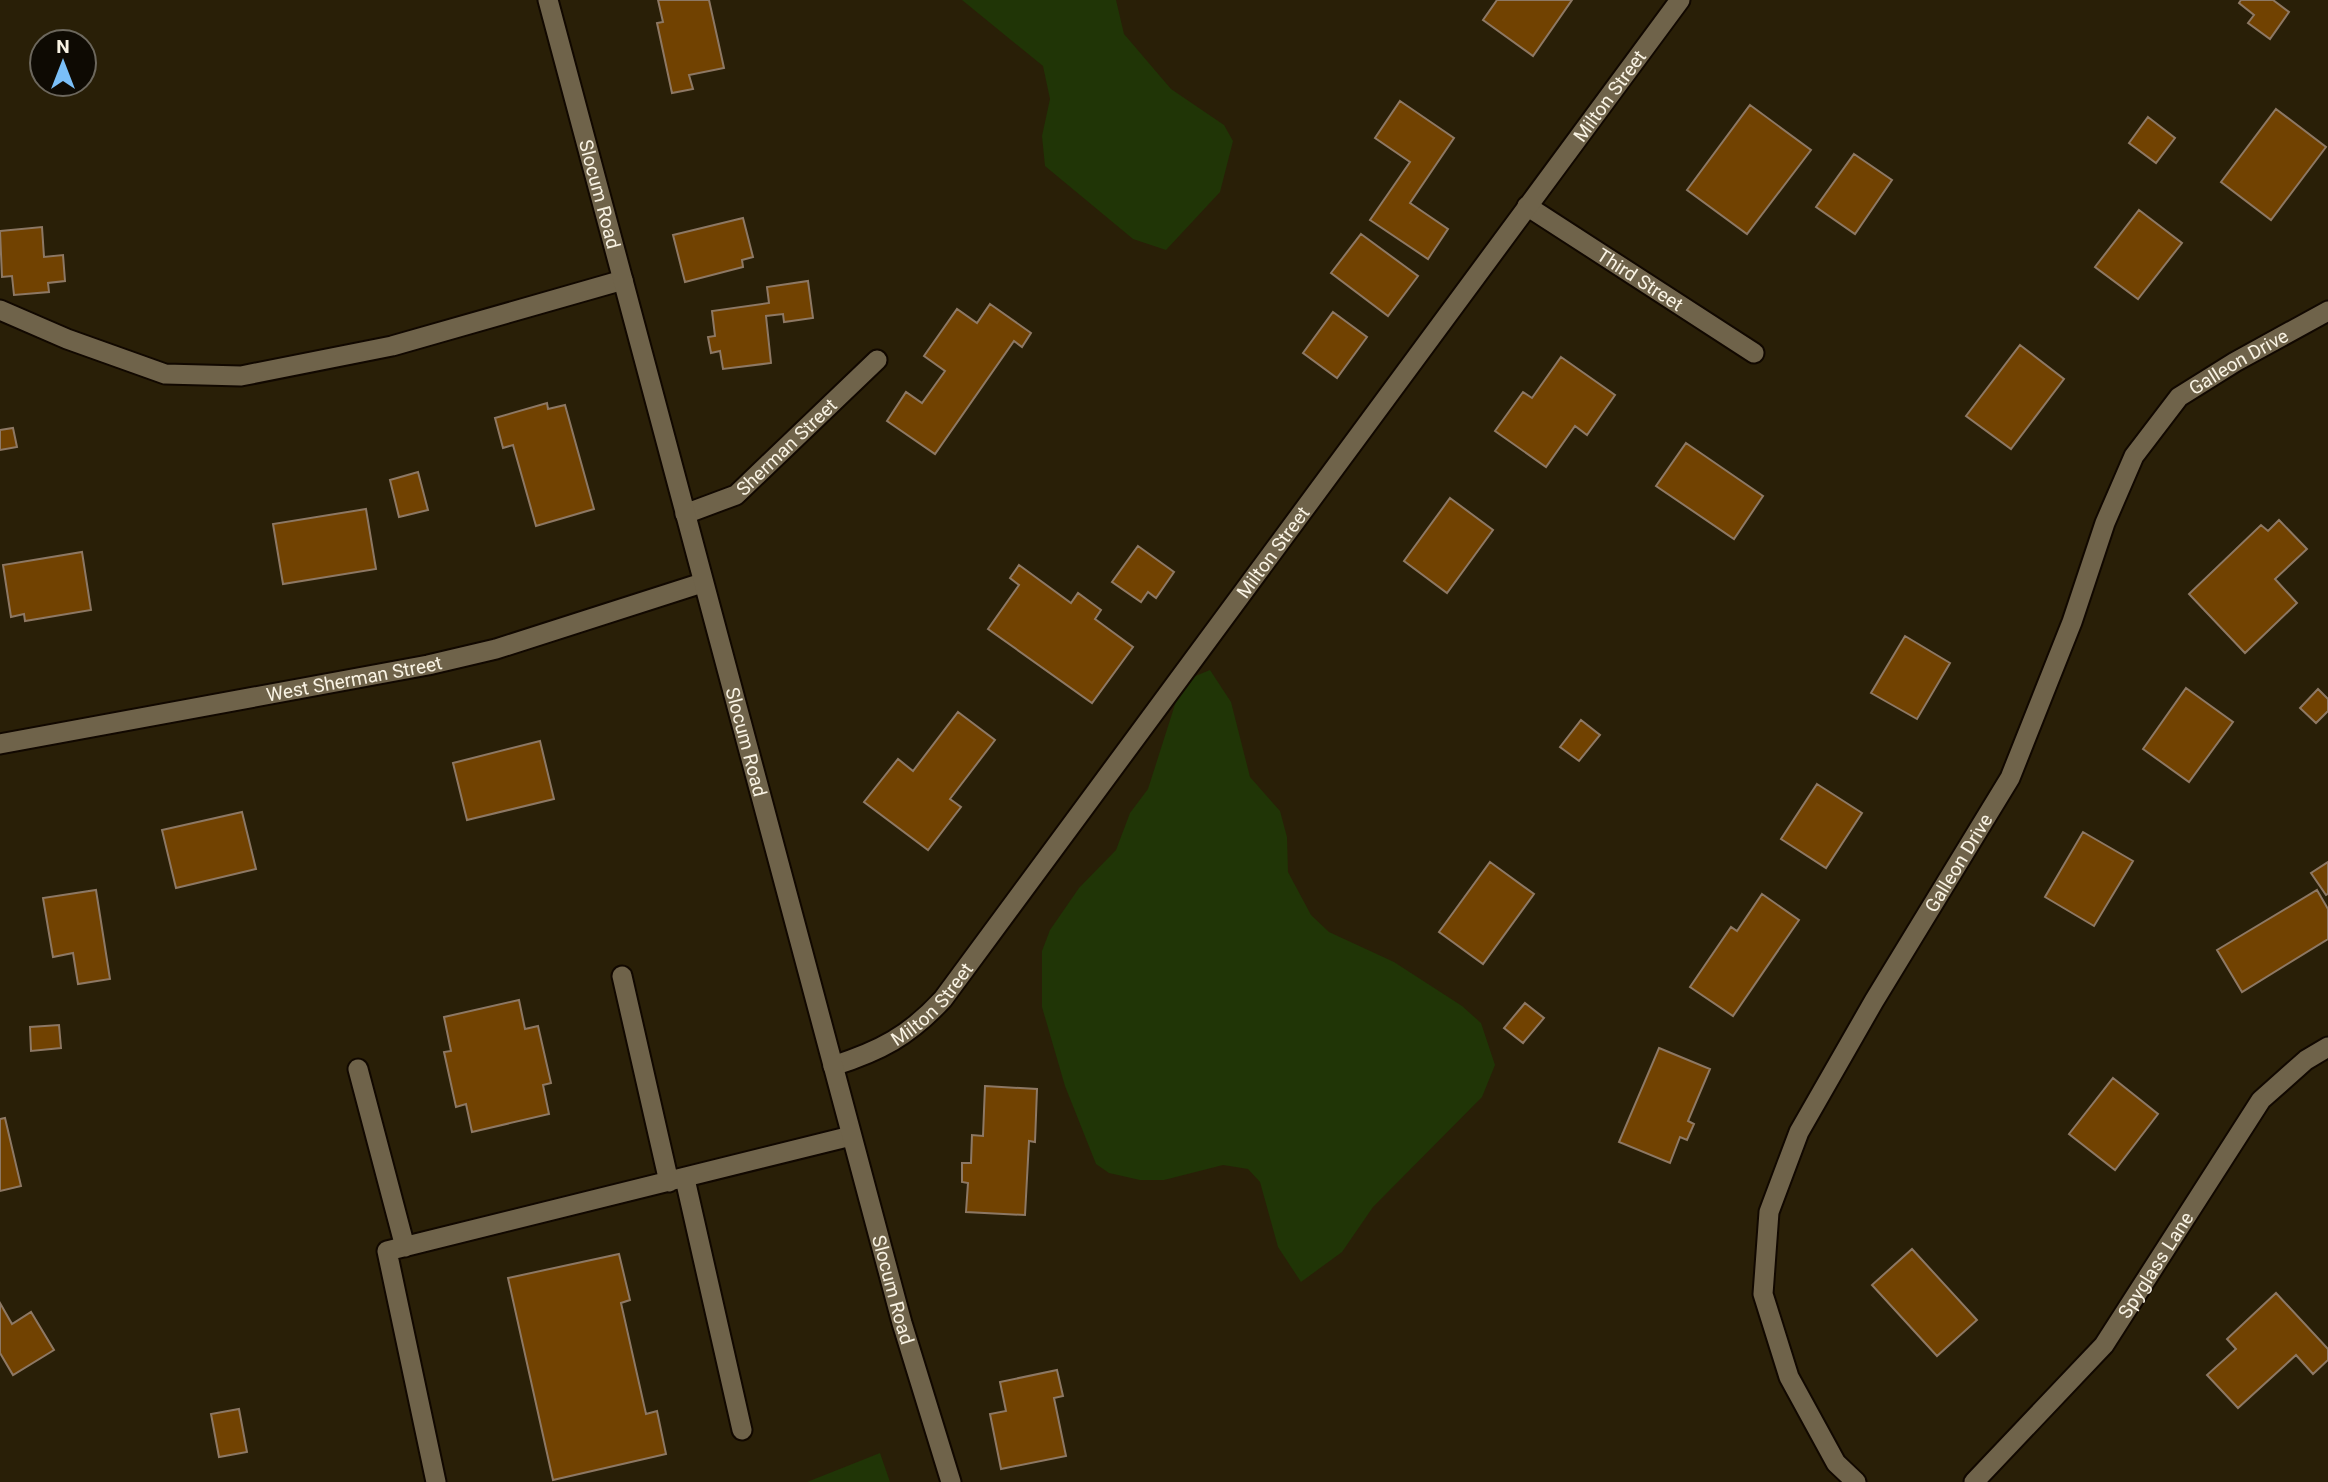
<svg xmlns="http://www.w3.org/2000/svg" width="2328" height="1482" font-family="Roboto,sans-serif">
<rect width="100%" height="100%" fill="#291f07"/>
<path fill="#203506" d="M962 0H1116L1124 34 1171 89 1224 125 1233 141 1220 192 1166 250 1133 239 1045 166 1042 136 1050 99 1043 66Z
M1210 670 1231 702 1250 777 1280 811 1287 837 1288 872 1311 915 1329 932 1394 962 1462 1006 1481 1023 1495 1065 1482 1097 1373 1207 1342 1252 1301 1282 1278 1247 1260 1182 1248 1169 1223 1165 1164 1180H1140L1109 1173 1096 1164 1065 1086 1042 1007V951L1050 930 1079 888 1116 850 1130 813 1148 789 1178 695 1193 677Z
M880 1453 890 1482H807Z"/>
<path fill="#714201" stroke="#8d7864" stroke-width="2" d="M658 0H709L724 68 689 75 693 89 672 93 657 23 663 22Z
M1497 0H1572L1533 56 1483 20Z
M2241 0H2273L2289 12 2270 39 2248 23 2254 15 2239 3Z
M1400 101 1454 138 1410 203 1448 229 1428 259 1370 220 1410 162 1375 138Z
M1750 105 1811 150 1747 234 1687 190Z
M2276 109 2326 147 2271 220 2221 182Z
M2148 117 2175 138 2156 163 2129 143Z
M1854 154 1892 180 1855 234 1816 207Z
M2139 210 2182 243 2138 299 2095 267Z
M743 218 753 257 742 260 743 267 685 282 673 235Z
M42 227 44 257 63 255 65 281 48 283 49 292 14 295 12 276 2 277 0 231Z
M1361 234 1418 276 1388 316 1331 273Z
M808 281 813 318 784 322 783 314 766 316 771 363 723 369 720 351 711 353 708 337 715 336 712 311 769 303 767 287Z
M990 304 1031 333 1022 347 1014 341 935 454 887 421 906 392 922 403 945 371 924 356 957 309 977 323Z
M1333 312 1367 337 1337 378 1303 353Z
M2020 345 2064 379 2011 449 1966 416Z
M1561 357 1615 395 1587 435 1575 426 1546 467 1495 431 1523 392 1532 398Z
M547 403 548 409 565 405 594 509 536 526 513 445 503 448 495 418Z
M13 428 17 447 0 450V430Z
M1686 443 1763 496 1734 539 1656 486Z
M418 472 428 510 399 517 390 480Z
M1450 498 1493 530 1447 593 1404 561Z
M366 509 376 569 283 584 273 524Z
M2279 520 2307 549 2275 579 2297 603 2245 653 2189 594 2261 525 2268 531Z
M1138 546 1174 572 1156 598 1148 592 1141 602 1112 582Z
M82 552 91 610 25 621 24 614 11 617 3 565Z
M1019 565 1071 603 1078 593 1101 610 1095 619 1133 647 1092 703 988 629 1019 585 1010 578Z
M1905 636 1950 663 1917 719 1871 693Z
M2186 688 2233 722 2189 782 2143 749Z
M2318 689 2328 699V711L2316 723 2300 708Z
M958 712 995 740 950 799 961 807 928 850 864 802 898 759 913 771Z
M1581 720 1600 735 1579 761 1560 747Z
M540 741 554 799 467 820 453 763Z
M1817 784 1862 813 1826 868 1781 839Z
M242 812 256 869 176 888 162 830Z
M2083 832 2133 861 2094 926 2045 897Z
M1490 862 1534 894 1483 964 1439 932Z
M2328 862V894L2326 895 2311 873Z
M96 890 110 979 78 984 73 953 53 957 43 898Z
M2317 890 2328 909V939L2242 992 2217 950Z
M1762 894 1799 920 1733 1016 1690 987 1731 927 1737 931Z
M519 1000 525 1029 538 1026 551 1083 543 1085 549 1114 472 1132 466 1104 456 1107 444 1052 451 1051 444 1017Z
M1525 1003 1544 1018 1523 1043 1504 1028Z
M59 1025 61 1048 31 1051 30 1027Z
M1659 1048 1710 1069 1688 1121 1694 1124 1687 1140 1680 1137 1670 1163 1619 1142Z
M2113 1078 2158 1114 2115 1170 2069 1134Z
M985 1086 1037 1089 1035 1142 1029 1141 1025 1215 966 1212 968 1183 962 1182V1163H971L972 1135 983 1136Z
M5 1118 21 1186 0 1191V1119Z
M1912 1249 1977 1320 1937 1356 1872 1285Z
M619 1254 630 1300 621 1303 646 1414 657 1411 666 1454 553 1480 508 1278Z
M2276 1293 2328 1349V1360L2313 1374 2296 1355 2238 1408 2207 1375 2236 1349 2227 1339Z
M0 1303 12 1324 31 1312 54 1350 13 1375 0 1353Z
M1057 1370 1063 1396 1054 1398 1066 1456 1001 1469 990 1414 1006 1411 1000 1382Z
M239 1409 247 1452 219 1457 211 1414Z"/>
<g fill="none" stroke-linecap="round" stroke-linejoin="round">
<defs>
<path id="service" d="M0 310 67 339 165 374 241 376 392 346 623 280
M622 976 669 1182
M358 1069 405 1247
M685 1179 742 1430
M436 1482 387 1251 851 1136"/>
<g id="minor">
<path id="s1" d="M1527 206 1754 353"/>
<path id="s2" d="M685 514 736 495 877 360"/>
<path id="s3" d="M0 744 428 665 496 649 702 583"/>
<path id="s4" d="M833 1066C880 1051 909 1036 943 999L1680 0"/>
<path id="s5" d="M1856 1482 1836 1463 1789 1377 1763 1294 1769 1212 1799 1132 1874 1001 2010 778 2072 622 2105 523 2134 456 2179 397 2235 362 2328 311"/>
<path id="s6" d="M1974 1482 2104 1345 2261 1100 2306 1060 2328 1047"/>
</g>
<g id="secondary">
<path id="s7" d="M548 0 902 1323 951 1482"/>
</g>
</defs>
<use href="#service" stroke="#110800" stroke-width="23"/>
<use href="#minor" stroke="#110800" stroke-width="23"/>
<use href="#secondary" stroke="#110800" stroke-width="23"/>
<use href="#service" stroke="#6f634a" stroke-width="19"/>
<use href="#minor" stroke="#6f634a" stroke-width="19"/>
<use href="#secondary" stroke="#6f634a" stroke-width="19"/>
</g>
<g text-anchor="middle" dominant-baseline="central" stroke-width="5" stroke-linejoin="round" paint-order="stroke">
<g font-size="19" fill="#f9f3e4" stroke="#0e0a03">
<text stroke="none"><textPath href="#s4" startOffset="1253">Milton Street</textPath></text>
<text stroke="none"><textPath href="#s7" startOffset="201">Slocum Road</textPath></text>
<text stroke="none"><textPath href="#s1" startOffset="135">Third Street</textPath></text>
<text stroke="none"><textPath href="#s5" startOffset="1281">Galleon Drive</textPath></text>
<text stroke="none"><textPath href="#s2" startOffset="124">Sherman Street</textPath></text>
<text stroke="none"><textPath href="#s4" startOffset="686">Milton Street</textPath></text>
<text stroke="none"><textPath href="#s3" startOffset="360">West Sherman Street</textPath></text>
<text stroke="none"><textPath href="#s7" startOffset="768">Slocum Road</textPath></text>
<text stroke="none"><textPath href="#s5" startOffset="693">Galleon Drive</textPath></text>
<text stroke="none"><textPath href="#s4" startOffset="119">Milton Street</textPath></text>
<text stroke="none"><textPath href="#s6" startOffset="284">Spyglass Lane</textPath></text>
<text stroke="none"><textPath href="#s7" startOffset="1335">Slocum Road</textPath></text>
</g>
</g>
<g transform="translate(63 63)"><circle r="33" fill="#0e0a03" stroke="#6c675d" stroke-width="2"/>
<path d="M0-5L12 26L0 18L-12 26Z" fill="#7abff8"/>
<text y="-10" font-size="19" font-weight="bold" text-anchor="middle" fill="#f9f3e4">N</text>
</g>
</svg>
